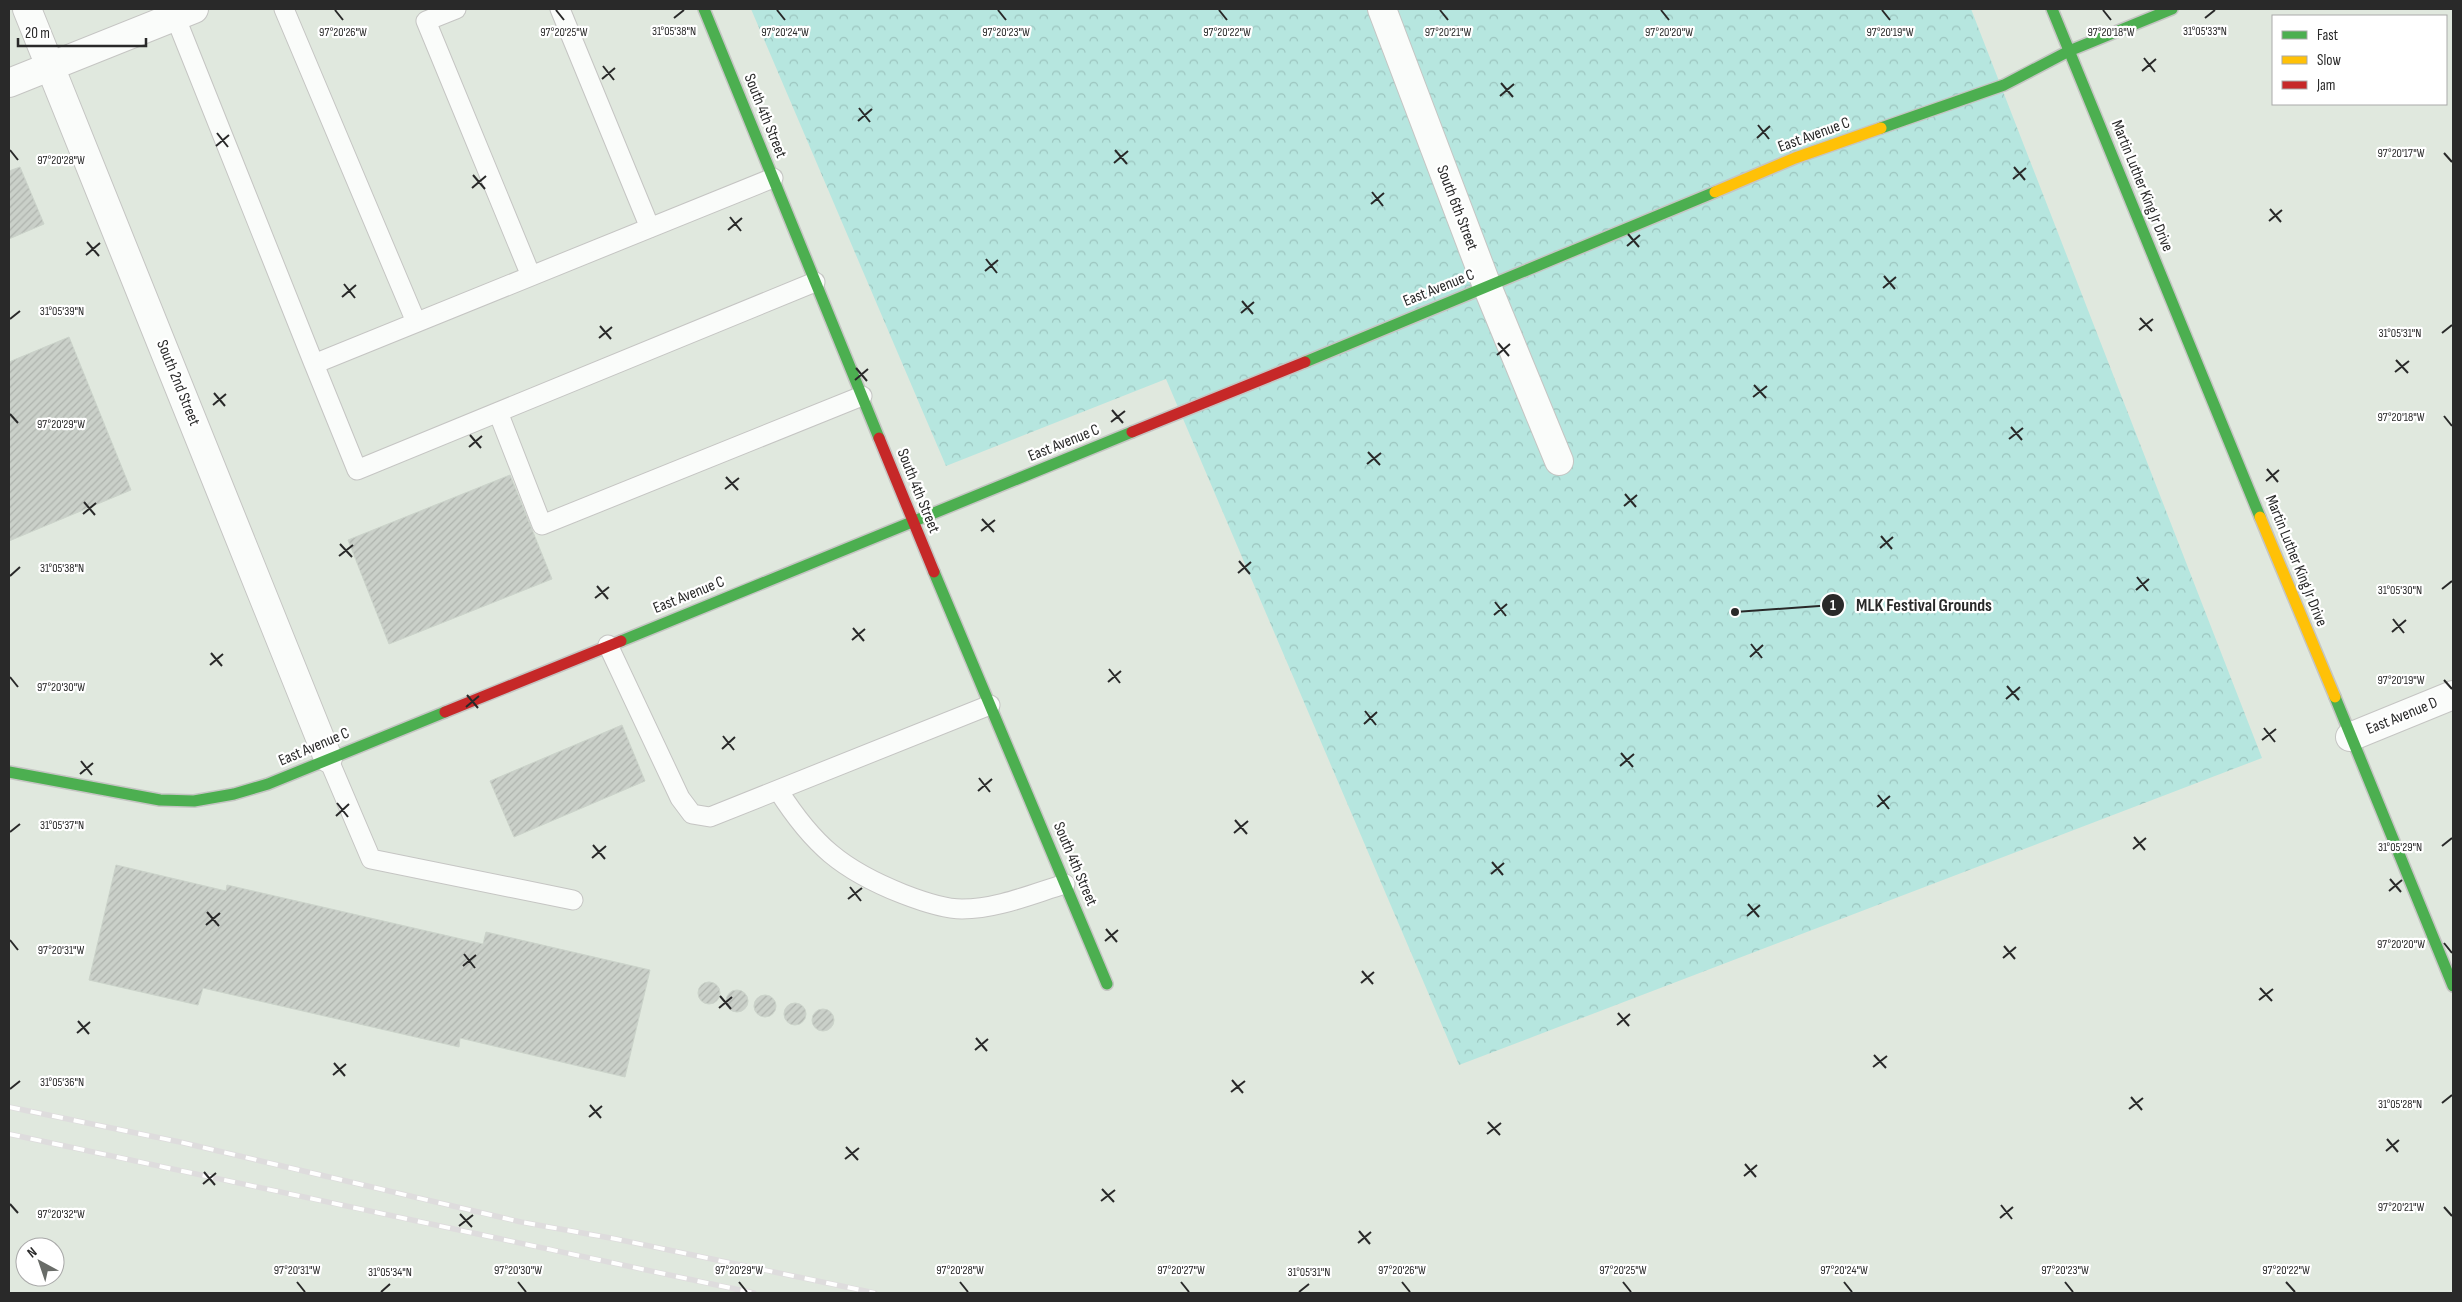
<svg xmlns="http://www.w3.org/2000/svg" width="2462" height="1302" font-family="'Sofia Sans Condensed',sans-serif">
<defs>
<pattern id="forest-crowns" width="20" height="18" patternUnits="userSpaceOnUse" patternTransform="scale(1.25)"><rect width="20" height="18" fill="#b6e6df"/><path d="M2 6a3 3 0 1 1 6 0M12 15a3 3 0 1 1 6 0" fill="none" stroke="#9cc5bf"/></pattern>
<pattern id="building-hatch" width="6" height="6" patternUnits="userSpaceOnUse" patternTransform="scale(1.25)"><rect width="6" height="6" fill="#cad0c9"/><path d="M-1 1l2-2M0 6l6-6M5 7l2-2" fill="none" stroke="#aeb3ad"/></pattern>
</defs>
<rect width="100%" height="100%" fill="#e0e8de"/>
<path fill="url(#forest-crowns)" d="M751 9H1971L2262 758 1459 1065 1166 379 946 466Z"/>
<path fill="url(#building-hatch)" stroke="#cbd3ca" d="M20 167 44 224 9 239V171Z
M69 337 131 490 9 541V362Z
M510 475 552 579 389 644 348 540Z
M622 725 645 781 514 837 490 781Z
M116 865 226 891 227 885 483 944 486 932 650 970 625 1077 460 1038 459 1047 203 988 198 1005 89 980Z
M698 993a11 11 0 1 1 22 0a11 11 0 1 1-22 0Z
M726 1001a11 11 0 1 1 22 0a11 11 0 1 1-22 0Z
M754 1006a11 11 0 1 1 22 0a11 11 0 1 1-22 0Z
M784 1014a11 11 0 1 1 22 0a11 11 0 1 1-22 0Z
M812 1020a11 11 0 1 1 22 0a11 11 0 1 1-22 0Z"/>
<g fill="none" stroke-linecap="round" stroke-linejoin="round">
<defs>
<path id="lane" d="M284 9 416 322
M456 9 426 21 531 276
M560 9 650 228
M175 16 314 364 773 178
M314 364 357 470 815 282
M498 412 542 525 862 396
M608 645 680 798 692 814 710 817 990 705
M328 758 371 859 573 900
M778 790C813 845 842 870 903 894 921 901 943 909 962 909 997 909 1032 894 1065 884"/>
<path id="street" d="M27 9 328 758
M1382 9 1487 286 1559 461
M9 83 194 9
M2350 737 2453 695"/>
<path id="fast" d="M704 9 879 438
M2052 9 2260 517
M1881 128 2004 85 2069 51 2172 9
M1305 362 1715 192
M934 572 1107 984
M621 641 1132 432
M2335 697 2453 986
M9 772 160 800 194 801 234 794 268 784 445 712"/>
<path id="slow" d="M1715 192 1795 158 1881 128
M2260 517 2335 697"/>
<path id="jam" d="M1132 432 1305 362
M879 438 934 572
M445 712 621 641"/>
</defs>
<use href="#lane" stroke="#c5c5c3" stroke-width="21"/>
<use href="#street" stroke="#c5c5c3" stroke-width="30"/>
<use href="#fast" stroke="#c5c5c3" stroke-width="14"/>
<use href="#slow" stroke="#c5c5c3" stroke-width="14"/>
<use href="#jam" stroke="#c5c5c3" stroke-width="14"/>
<use href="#lane" stroke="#fafcfa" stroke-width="19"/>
<use href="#street" stroke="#fafcfa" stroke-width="28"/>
<use href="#fast" stroke="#4caf50" stroke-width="11"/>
<use href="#slow" stroke="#ffc107" stroke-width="11"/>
<use href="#jam" stroke="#c62828" stroke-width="11"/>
<defs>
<path id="rail" d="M9 1107 180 1142 521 1222 616 1239 875 1293
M9 1134 754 1293"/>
</defs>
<use href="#rail" stroke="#dedcdd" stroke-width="5.5"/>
<use href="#rail" stroke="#fff" stroke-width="4" stroke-dasharray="11" stroke-linecap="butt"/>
</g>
<path fill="none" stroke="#292929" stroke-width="2" d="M335 10 343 20M556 10 564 20M777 10 785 20M998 10 1006 20M1219 10 1227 20M1440 10 1448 20M1661 10 1669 20M1882 10 1890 20M2103 10 2111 20M674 18 684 10M2205 18 2215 10M2144 58 2155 72M603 66 614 80M2142 71 2156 59M602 79 615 68M1501 83 1513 97M1500 96 1514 84M859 108 870 122M858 121 872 109M1758 125 1769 139M217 133 228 147M1757 138 1770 126M216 146 229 135M10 150 18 160M1115 150 1127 164M2444 153 2452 162M1114 163 1128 151M2014 167 2025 180M473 175 485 189M2013 179 2026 168M472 188 486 176M1372 192 1383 206M1371 204 1384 193M2270 209 2281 222M730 217 741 231M2269 221 2282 210M728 230 742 218M1628 234 1639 247M87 242 99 256M1627 246 1640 235M86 255 100 243M986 259 997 273M985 271 998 260M1884 276 1895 289M344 284 355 298M1883 288 1896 277M342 297 356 285M1242 301 1253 314M1241 313 1254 302M2140 318 2152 331M10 319 20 311M600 326 611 339M2139 330 2153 319M2442 333 2452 325M599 338 612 327M1498 343 1509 356M1497 355 1510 344M2396 360 2408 373M856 368 867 381M2395 372 2409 361M855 380 868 369M1754 385 1766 398M214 393 225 406M1753 397 1767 386M213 405 226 394M1112 410 1123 423M10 414 18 423M2444 416 2452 426M1111 422 1125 411M2011 427 2022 440M470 435 481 448M2009 439 2023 428M469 447 482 436M1368 452 1380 465M1367 464 1381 453M2267 469 2278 482M726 477 738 490M2266 481 2279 470M725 489 739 478M1625 494 1636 507M84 502 95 515M1624 506 1637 495M83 514 96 503M982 519 994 532M981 531 995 520M1881 536 1892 549M340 544 352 557M1880 548 1893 537M339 556 353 545M1239 561 1250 574M1238 573 1251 562M10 576 20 567M2137 577 2148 591M597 586 608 599M2442 589 2452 581M2136 590 2149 579M595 598 609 587M1495 602 1506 616M1494 615 1507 604M2393 619 2404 633M853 628 864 641M2392 632 2406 620M852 640 865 629M1751 644 1762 658M211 653 222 666M1750 657 1763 645M210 665 223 654M1109 669 1120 683M10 677 18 687M2444 680 2452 689M1108 682 1121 671M2007 686 2019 700M467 695 478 708M2006 699 2020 687M466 707 479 696M1365 711 1376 725M1364 724 1377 712M2264 728 2275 742M723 736 734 750M2262 740 2276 729M722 749 735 737M1621 753 1633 767M81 761 92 775M1620 766 1634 754M80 774 93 763M979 778 990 792M978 791 992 779M1878 795 1889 809M337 803 348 817M1877 807 1890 796M336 816 349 804M1235 820 1247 834M10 832 20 824M1234 833 1248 821M2134 837 2145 850M593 845 605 859M2442 846 2452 838M2133 849 2146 838M592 858 606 846M1492 862 1503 875M1491 874 1504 863M2390 879 2401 892M850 887 861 901M2389 891 2402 880M848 899 862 888M1748 904 1759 917M207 912 219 926M1747 916 1760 905M206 925 220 913M1106 929 1117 942M10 940 18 950M1105 941 1118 930M2444 943 2452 953M2004 946 2015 959M464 954 475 968M2003 958 2016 947M463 966 476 955M1362 971 1373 984M1361 983 1374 972M2260 988 2272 1001M720 996 731 1009M2259 1000 2273 989M719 1008 732 997M1618 1013 1629 1026M78 1021 89 1034M1617 1025 1630 1014M77 1033 90 1022M976 1038 987 1051M975 1050 988 1039M1874 1055 1886 1068M334 1063 345 1076M1873 1067 1887 1056M333 1075 346 1064M1232 1080 1243 1093M10 1089 20 1081M1231 1092 1245 1081M2131 1097 2142 1110M2442 1103 2452 1095M590 1105 601 1118M2129 1109 2143 1098M589 1117 602 1106M1488 1122 1500 1135M1487 1134 1501 1123M2387 1139 2398 1152M846 1147 858 1160M2386 1151 2399 1140M845 1159 859 1148M1745 1164 1756 1177M204 1172 215 1185M1744 1176 1757 1165M203 1184 216 1173M1102 1189 1114 1202M1101 1201 1115 1190M10 1204 18 1213M2001 1205 2012 1219M2444 1207 2452 1216M460 1214 472 1227M2000 1218 2013 1207M459 1226 473 1215M1359 1231 1370 1244M1358 1243 1371 1232M297 1282 305 1292M518 1282 526 1292M739 1282 747 1292M960 1282 968 1292M1181 1282 1189 1292M1402 1282 1410 1292M1623 1282 1631 1292M1844 1282 1852 1292M2065 1282 2073 1292M2286 1282 2295 1292M381 1292 390 1284M1299 1292 1309 1284"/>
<g text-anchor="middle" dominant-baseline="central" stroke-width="4.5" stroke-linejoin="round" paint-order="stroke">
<g font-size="16" fill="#292929" stroke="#fff">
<text transform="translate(765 116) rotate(68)">South 4th Street</text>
<text transform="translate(1814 135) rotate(-20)">East Avenue C</text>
<text transform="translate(2142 186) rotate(68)">Martin Luther King Jr Drive</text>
<text transform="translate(1457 208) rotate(69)">South 6th Street</text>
<text transform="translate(1439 288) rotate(-22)">East Avenue C</text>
<text transform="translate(178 383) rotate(68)">South 2nd Street</text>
<text transform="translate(1064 443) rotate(-22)">East Avenue C</text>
<text transform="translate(918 491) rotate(68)">South 4th Street</text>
<text transform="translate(2296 561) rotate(68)">Martin Luther King Jr Drive</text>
<text transform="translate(689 595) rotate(-22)">East Avenue C</text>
<text transform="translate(2402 716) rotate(-22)">East Avenue D</text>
<text transform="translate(314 747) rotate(-23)">East Avenue C</text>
<text transform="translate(1075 864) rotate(67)">South 4th Street</text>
</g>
</g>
<g font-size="12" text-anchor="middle" fill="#292929" stroke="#fff" stroke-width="4.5" stroke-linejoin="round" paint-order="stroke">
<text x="674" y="35">31°05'38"N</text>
<text x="2205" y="35">31°05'33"N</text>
<text x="343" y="36">97°20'26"W</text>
<text x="564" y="36">97°20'25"W</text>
<text x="785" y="36">97°20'24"W</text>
<text x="1006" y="36">97°20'23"W</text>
<text x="1227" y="36">97°20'22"W</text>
<text x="1669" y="36">97°20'20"W</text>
<text x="1890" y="36">97°20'19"W</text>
<text x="2111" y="36">97°20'18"W</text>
<text x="1448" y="36">97°20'21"W</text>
<text x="2401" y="157">97°20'17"W</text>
<text x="61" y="164">97°20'28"W</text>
<text x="62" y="315">31°05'39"N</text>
<text x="2400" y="337">31°05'31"N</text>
<text x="2401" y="421">97°20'18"W</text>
<text x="61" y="428">97°20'29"W</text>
<text x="62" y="572">31°05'38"N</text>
<text x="2400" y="594">31°05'30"N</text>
<text x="2401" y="684">97°20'19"W</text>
<text x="61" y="691">97°20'30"W</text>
<text x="62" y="829">31°05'37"N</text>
<text x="2400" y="851">31°05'29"N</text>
<text x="2401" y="948">97°20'20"W</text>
<text x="61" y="954">97°20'31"W</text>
<text x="62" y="1086">31°05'36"N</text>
<text x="2400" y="1108">31°05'28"N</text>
<text x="2401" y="1211">97°20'21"W</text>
<text x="61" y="1218">97°20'32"W</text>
<text x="297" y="1274">97°20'31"W</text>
<text x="518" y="1274">97°20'30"W</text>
<text x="739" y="1274">97°20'29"W</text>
<text x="960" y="1274">97°20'28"W</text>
<text x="1181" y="1274">97°20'27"W</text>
<text x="1402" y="1274">97°20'26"W</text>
<text x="1623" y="1274">97°20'25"W</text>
<text x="1844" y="1274">97°20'24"W</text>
<text x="2065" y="1274">97°20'23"W</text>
<text x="2286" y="1274">97°20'22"W</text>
<text x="390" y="1276">31°05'34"N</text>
<text x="1309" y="1276">31°05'31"N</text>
</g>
<path fill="none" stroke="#292929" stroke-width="2" d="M1735 612L1833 605"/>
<g fill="#292929" stroke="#fff" stroke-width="2">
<circle cx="1735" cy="612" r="5"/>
<circle cx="1833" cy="605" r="12"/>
</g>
<g font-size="15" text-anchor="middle" font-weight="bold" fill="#fff">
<text x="1833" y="610">1</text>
</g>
<g font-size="18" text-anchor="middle" font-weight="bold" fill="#292929" stroke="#fff" stroke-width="4.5" stroke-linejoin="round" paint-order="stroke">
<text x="1924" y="611">MLK Festival Grounds</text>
</g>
<rect width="2462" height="1302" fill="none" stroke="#292929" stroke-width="20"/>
<rect x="2272" y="15" width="175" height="90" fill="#ffffff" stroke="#a9a9a9"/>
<rect x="2282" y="31" width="25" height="8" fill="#4caf50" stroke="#a9a9a9"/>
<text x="2317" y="40" font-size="15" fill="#292929">Fast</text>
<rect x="2282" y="56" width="25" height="8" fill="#ffc107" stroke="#a9a9a9"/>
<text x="2317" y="65" font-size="15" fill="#292929">Slow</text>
<rect x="2282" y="81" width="25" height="8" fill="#c62828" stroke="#a9a9a9"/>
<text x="2317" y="90" font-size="15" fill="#292929">Jam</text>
<g transform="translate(40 1262) rotate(320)"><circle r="24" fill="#ffffff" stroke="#a9a9a9"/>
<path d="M0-4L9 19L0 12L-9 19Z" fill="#696c68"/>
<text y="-8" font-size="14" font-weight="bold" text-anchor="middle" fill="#292929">N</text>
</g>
<path d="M18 38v8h128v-8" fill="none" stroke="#292929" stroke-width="2.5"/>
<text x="25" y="38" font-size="15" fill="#292929" stroke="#ffffff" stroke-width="4" paint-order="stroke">20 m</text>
</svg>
